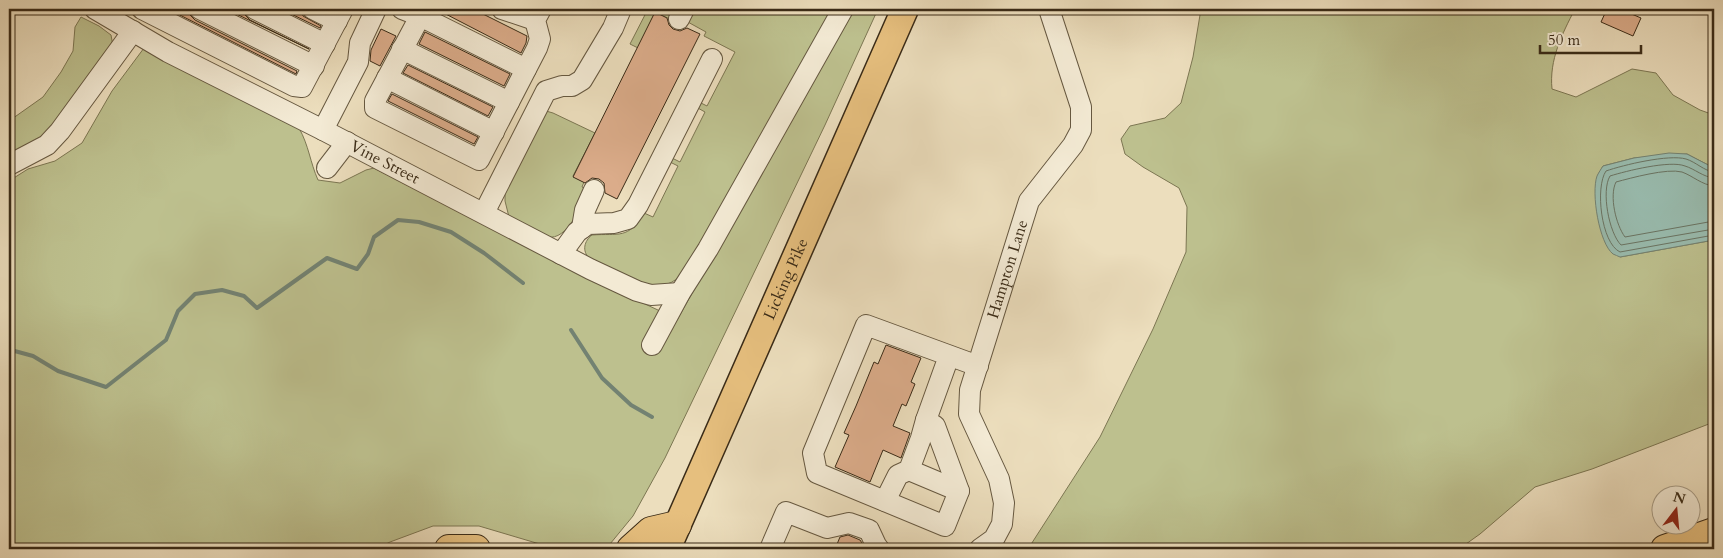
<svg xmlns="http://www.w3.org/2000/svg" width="1723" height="558" font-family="Cardo,serif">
<rect width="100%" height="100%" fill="#ecdebd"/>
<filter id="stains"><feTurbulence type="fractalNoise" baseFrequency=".004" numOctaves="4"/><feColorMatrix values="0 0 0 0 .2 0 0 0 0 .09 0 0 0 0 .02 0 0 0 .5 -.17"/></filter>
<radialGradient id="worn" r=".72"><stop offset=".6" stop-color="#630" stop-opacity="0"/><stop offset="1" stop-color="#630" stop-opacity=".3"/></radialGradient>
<path fill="#bdc08e" stroke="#7c7652" d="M648 9H679L676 14 668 18 655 13 638 48 630 44Z
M692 9H834L695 257C687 267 679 281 667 284 645 289 622 274 603 265 599 263 593 261 589 258 582 251 584 241 592 235 619 233 628 240 644 213L653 217 678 166 668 161 670 157 680 162 705 112 696 107 699 102 707 106 735 52 704 36 706 32 686 21Z
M853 9H878L825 125 665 458 633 516 610 544 592 549H570L543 545 479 526H433L390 542 376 549H9V181L28 169 55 161 82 143 112 91 144 48 299 128C309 146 310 162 318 180L340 183 366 170 374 168 560 264 660 311V350Z
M1201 9H1575C1562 34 1549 60 1552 89L1576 97 1632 69 1656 73 1673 95 1700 110 1714 115V168L1687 154 1634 158 1603 166 1598 175 1620 257 1714 240V422L1592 469 1535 487 1480 534 1459 549H1028L1100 437 1153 329 1186 252 1187 207 1179 188 1143 167 1125 154 1121 139 1130 126 1165 118 1181 103 1193 57Z
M81 17 99 26 111 35 113 46 46 135 9 154V121L43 97 61 72 73 51 75 27Z
M546 111 553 113 595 133 573 176 584 182 582 187 588 190C581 205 568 241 547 237 538 235 519 222 509 217L505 201V186Z"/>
<path fill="#99bcaf" stroke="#738272" d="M1669 153 1687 154 1714 168V240L1620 257C1618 256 1615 255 1613 254 1599 243 1591 193 1597 176 1599 172 1601 169 1603 166L1634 158Z"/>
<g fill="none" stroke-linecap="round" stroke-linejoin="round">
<path stroke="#6a7463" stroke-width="1" d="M1714 172C1704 171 1696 162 1686 159 1669 154 1623 165 1606 171 1595 187 1601 243 1620 252L1714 235
M1714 178C1703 177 1695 169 1685 166 1670 160 1626 171 1610 176 1601 191 1609 233 1621 245L1714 229
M1714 186C1702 185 1693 176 1682 172 1667 168 1631 178 1616 182 1609 196 1616 225 1625 237L1714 221"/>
<path stroke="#738272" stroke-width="4" d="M571 330 602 378 631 405 652 417
M9 353 11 350 33 356 58 371 106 387 166 340 178 311 195 294 222 290 244 296 257 308 327 258 357 269 368 254 374 237 398 220 419 222 451 232 484 253 523 283"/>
</g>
<path fill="#dbac8a" stroke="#3a2b17" d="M168 9H188L190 15 195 20 297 71 296 74Z
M226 9H243L245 15 250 20 309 49Z
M281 9H301L303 16 321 26 320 28Z
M436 9H473L527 36 526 43 521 53Z
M1607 9H1620L1641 18 1633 36 1601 22Z
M655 12 667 18 669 25 673 29 680 31 687 28 700 34 617 199 605 193 604 183 599 179 592 178 585 183 573 177Z
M381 29 396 36 380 66 370 61 371 50Z
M425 32 510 74 504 86 419 44Z
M408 65 493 107 488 116 403 73Z
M392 94 478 137 474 144 388 101Z
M886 345 921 358 911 382 915 384 906 406 902 404 893 426 910 433 901 458 883 450 870 482 835 467 849 435 844 433 856 406 874 362 878 364Z
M848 535 860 540 862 543 859 549H835L840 537Z"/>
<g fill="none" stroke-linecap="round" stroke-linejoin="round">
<defs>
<g id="minor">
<path id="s1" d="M95 9 168 52 323 130 590 269 637 291 651 295 680 293"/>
<path d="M142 9 294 86 302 87 343 9"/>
<path d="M200 9 314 66"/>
<path d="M255 9 325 44"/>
<path d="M313 9 337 21"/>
<path d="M402 9 420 16 526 69"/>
<path d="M424 9 375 101V108L479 160 537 48 540 39 535 20 541 9"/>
<path d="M502 9 535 20"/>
<path d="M679 19 684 9"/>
<path d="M402 49 509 102"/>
<path d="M387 78 494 132"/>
<path d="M323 130 358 62 360 43 376 9"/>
<path d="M9 165 47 145 60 131 133 31"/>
<path d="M327 168 347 142"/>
<path d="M484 213 546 91 562 86H572L582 80 613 28 621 9"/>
<path d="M582 228 585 210 594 190"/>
<path d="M561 254 577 232 588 224 614 223 628 219 638 205 712 59"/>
<path d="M652 345 680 293 708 249 843 9"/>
<path d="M949 356 926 420 935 426 959 491 945 526 817 473 813 453 866 325 978 366"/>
<path d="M909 470 959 491"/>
<path d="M885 501 898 475 909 470 921 438 926 420"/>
<path d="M770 549 786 512 827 528 849 523 869 530 876 545 879 549"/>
<path id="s2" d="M980 549 994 539 1002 524 1004 503 999 479 969 414 970 390 1029 201 1073 145 1081 130V107L1049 9"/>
</g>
<g id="major">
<path id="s3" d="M667 549 905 9"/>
</g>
<path id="highway" d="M449 549H476
M631 549 651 531 677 525
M1665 549 1714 532"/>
</defs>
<use href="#minor" stroke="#665840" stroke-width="22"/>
<use href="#major" stroke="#3a2b17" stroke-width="29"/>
<use href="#highway" stroke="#3a2b17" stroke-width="30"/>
<use href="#minor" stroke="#f3ead4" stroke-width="20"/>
<use href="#major" stroke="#e6bf7e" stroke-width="26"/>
<use href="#highway" stroke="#e6bf7e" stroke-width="28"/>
</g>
<g text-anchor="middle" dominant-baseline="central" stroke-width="4" stroke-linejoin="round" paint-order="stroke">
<g font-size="16" fill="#3a2b17" stroke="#f3ead4">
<text stroke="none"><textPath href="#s1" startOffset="328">Vine Street</textPath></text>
<text stroke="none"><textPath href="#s2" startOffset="302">Hampton Lane</textPath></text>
<text stroke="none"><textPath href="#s3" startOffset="295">Licking Pike</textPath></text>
</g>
</g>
<rect width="1723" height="558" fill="none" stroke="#ecdebd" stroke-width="30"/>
<rect x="10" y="10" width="1703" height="538" fill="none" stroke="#3a2b17" stroke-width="2.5"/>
<rect x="15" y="15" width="1693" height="528" fill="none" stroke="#3a2b17"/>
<g transform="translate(1676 510) rotate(16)"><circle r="24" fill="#f3ead4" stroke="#a99e88"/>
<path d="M0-4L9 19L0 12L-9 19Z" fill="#8f2418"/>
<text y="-8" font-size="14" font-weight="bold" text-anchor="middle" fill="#3a2b17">N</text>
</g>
<path d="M1540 45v8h101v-8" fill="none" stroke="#3a2b17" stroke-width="2.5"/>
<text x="1548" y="45" font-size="15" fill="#3a2b17" stroke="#f3ead4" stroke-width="4" paint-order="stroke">50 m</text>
<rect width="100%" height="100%" filter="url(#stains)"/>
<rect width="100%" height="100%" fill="url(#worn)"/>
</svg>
